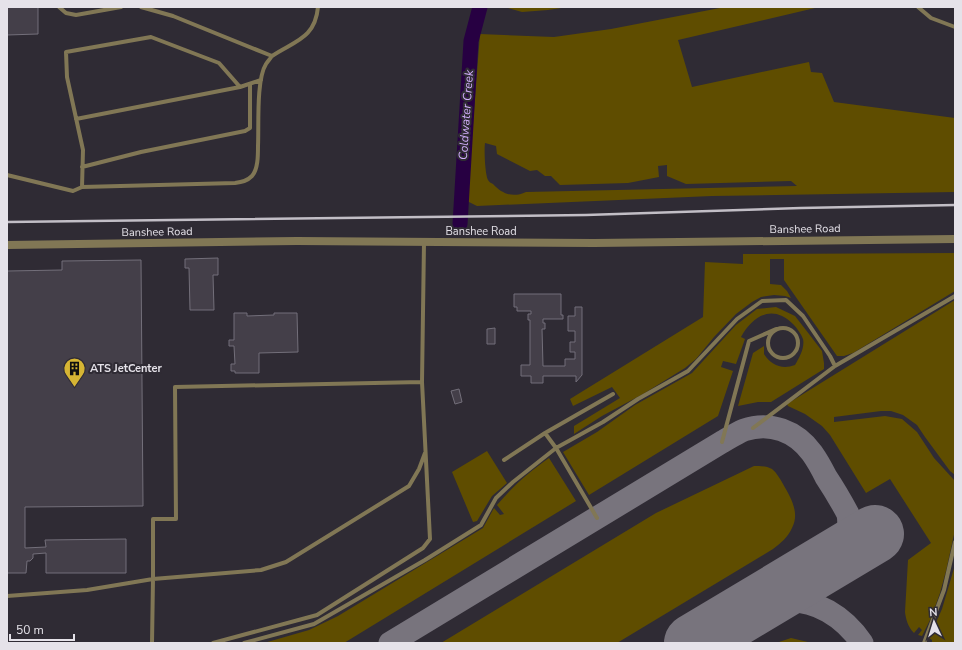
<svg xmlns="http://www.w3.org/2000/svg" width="962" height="650" font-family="'Nunito Sans',sans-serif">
<rect width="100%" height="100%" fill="#2f2b34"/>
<path fill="#5f4d00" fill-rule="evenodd" d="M494 7H568L548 10 522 12 508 8Z
M725 7H815V8L678 40 692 87 809 62 811 72 822 73 834 102 955 118V192L712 196 477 206 467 201 480 34 554 37 611 29ZM485 143 496 146 497 154 530 171 537 170 545 176H551L560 185 628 183 659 177 658 166 667 165V176L686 184 791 181 797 186 526 192C513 198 502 194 493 184 491 183 489 182 488 180 485 174 484 150 485 143Z
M955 253V291L853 353 844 356H837L784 280V259H770V284L781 285 787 291 791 298 785 296 774 295 761 297 752 302 736 314 714 337 696 359 685 368 643 394 602 416 574 434V426L620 398 612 387 573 406 570 399 703 317 705 262 743 264V254Z
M955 300V475L950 471 925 437 917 425 903 415 891 411H881L834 417V422L885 416 902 419 917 432 934 458 955 481V530L946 571 940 593 931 618 922 636 918 635 922 630 919 627 914 633C908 627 906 620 905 612L908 560 931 543 890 479 866 493 830 435 822 426 805 414 788 406 787 404Z
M776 307 795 316 809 334 822 351 824 363V369L771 402H758L738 406 753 353 764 346V354C771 365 782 370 795 365 799 358 805 348 803 339 801 334 797 328 793 324 773 304 753 315 741 337L745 339 736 364 723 361 721 367 733 371 718 416 589 495 563 452 597 432 635 405 692 373 736 325 757 309Z
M487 451 507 483 492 496 477 521 473 522 452 472Z
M549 458 576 501 344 643H264L309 630 338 616 483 528 494 508 500 515 504 514 497 505C513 486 529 472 549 458Z
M754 466C760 466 767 466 772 469 777 473 780 479 783 484 791 498 800 513 792 528 788 537 781 543 773 549L617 643H441L656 513Z
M955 565V643H932V640L929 638 942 609Z
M791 638 812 643H776Z"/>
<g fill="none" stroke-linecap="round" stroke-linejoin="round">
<path stroke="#270042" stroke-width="15" d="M460 224 471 41 480 7"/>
<path stroke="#78747d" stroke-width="23" d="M744 613C756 608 769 603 782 601 816 598 844 617 862 643
M390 643 722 442C729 438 737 433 744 430 770 421 796 431 812 453 817 460 822 469 826 477 834 489 841 501 848 514 851 531 845 544 836 558"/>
<path stroke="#78747d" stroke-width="58" d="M693 643 875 534"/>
</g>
<path fill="#443f49" stroke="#736f7a" d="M7 7H38V34L7 35Z
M218 258V275H213L214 310H190L189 268H185V259Z
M141 260 143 506 25 507V548L46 547 45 540 126 539V573H46V553L33 554V558L30 561H27L26 573H7V271L62 270V261Z
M514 294H561V315H563V319H543V323H545V329H542L543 366H565V359H575V352H570V342H575V331H568V316H575V307H582V375L576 382V376H543V383H531V376H521V365H530V320H528V314H531V311H517V307H514Z
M234 313H247V316L274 315V313H297L298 352 259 353V373H235V371H231V364H235L234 346H229V340H234Z
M495 328V344H487V329Z
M459 389 462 402 455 404 451 391Z"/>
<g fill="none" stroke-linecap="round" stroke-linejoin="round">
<path stroke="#817755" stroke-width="4" d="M59 7 66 13 76 15 121 7
M141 7 173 16 272 56C294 41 315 39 318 7
M918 7 931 18 955 27
M240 87 219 63 151 37 66 52 67 77 83 150 82 187 235 183C242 182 247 181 252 176 258 169 258 156 258 146 259 126 256 80 266 64 268 61 270 59 272 56
M76 119 240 87 261 80
M82 167 141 152 245 131 250 128V84
M7 175 73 191 82 187
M768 343a15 15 0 1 1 30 0a15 15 0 1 1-30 0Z
M753 428 835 366 955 296
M722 442 749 341 776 329
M504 460 545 433
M597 518 556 448 603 422 638 399 688 371 737 319 762 301 786 300 803 316 830 356 835 366
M7 596 87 590 153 579V519H176L175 387 422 382 424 242
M152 643 153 579 261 570 286 562 409 486 419 469 425 453
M213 643 317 615 423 548 430 539 422 382
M244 643 314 624 425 560 481 525 496 498 513 482 556 448 545 433 613 394
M924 643 944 590 955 542"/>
<path stroke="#817755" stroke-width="8" d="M7 245 297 241 594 243 955 239"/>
<path stroke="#c2bec6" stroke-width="2.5" d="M7 222 586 215 801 208 955 205"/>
</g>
<defs>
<symbol id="building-pin" viewBox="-11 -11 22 30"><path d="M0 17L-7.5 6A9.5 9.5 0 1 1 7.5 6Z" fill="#d6b534" stroke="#2f2b34"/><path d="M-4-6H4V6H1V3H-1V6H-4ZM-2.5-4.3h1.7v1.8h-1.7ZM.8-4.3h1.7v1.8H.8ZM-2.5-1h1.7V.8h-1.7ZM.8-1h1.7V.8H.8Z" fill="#111"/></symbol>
</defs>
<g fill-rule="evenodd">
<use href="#building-pin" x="62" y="356" width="25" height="34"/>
</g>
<g text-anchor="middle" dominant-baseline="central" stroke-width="4" stroke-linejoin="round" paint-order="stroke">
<g font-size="11" fill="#e5e2e9" stroke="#2f2b34">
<text transform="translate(805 229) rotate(-1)">Banshee Road</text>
<text x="481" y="231">Banshee Road</text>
<text transform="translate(157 232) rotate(-1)">Banshee Road</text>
</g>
<g font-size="11" font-weight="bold" fill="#e5e2e9" stroke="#2f2b34" text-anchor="start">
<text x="90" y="368">ATS JetCenter</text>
</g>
<g font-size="12" font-style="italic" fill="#d2aefc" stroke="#2f2b34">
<text transform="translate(466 115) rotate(-86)">Coldwater Creek</text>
</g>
</g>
<rect width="962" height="650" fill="none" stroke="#e5e2e9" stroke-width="16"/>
<g transform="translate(934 622) rotate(356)" stroke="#2f2b34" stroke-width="3" paint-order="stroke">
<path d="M0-3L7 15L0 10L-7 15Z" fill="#e5e2e9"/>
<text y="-6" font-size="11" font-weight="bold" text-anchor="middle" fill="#e5e2e9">N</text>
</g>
<path d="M10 634v6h64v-6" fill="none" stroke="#e5e2e9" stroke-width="2"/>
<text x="16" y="634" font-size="12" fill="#e5e2e9" stroke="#2f2b34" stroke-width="3" paint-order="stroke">50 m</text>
</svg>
